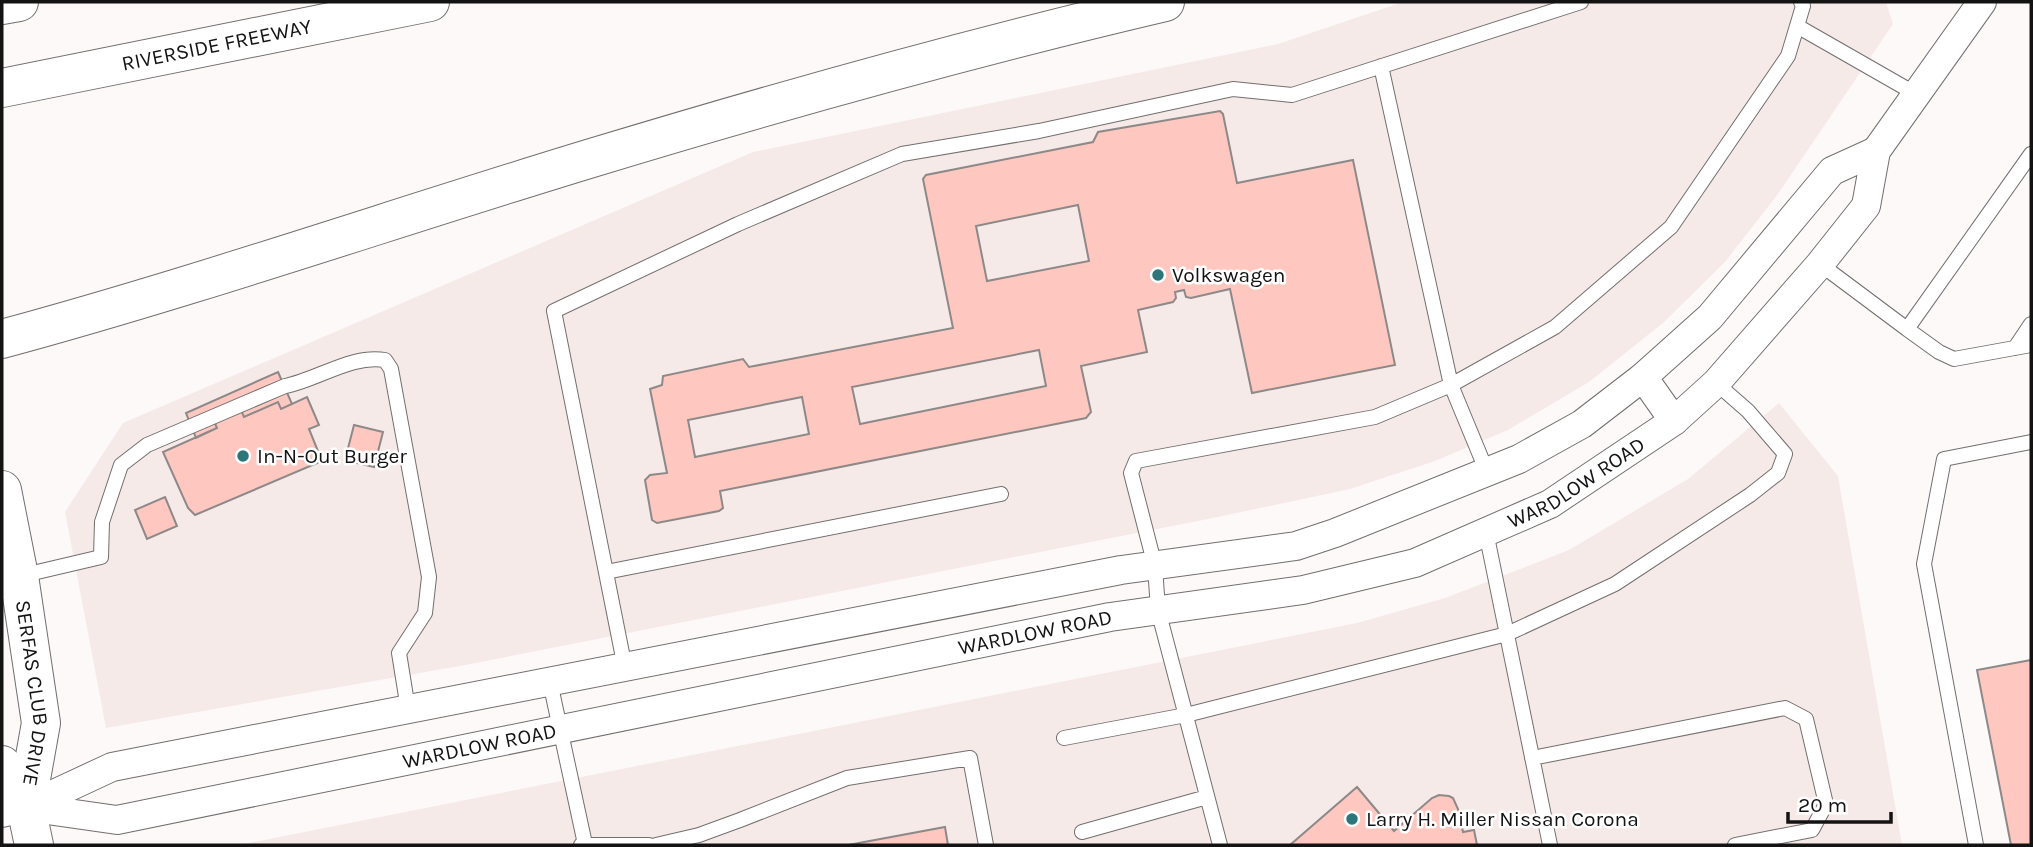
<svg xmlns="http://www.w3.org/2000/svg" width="2033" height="847" font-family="Karla,sans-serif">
<rect width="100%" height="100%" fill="#fdf9f9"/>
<path fill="#f6eae8" d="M1403 2H1886L1893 24 1778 194 1725 262 1663 323 1589 382 1508 430 1435 461 1350 489 1213 518 460 666 106 728 65 512 123 423 753 152 1278 44Z
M1779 403 1838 476 1902 845H239L1357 623 1445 598 1569 550 1688 479Z"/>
<path fill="#fec8c1" stroke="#8d8989" stroke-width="2" fill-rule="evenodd" d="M1220 111 1223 114 1237 183 1353 160 1395 365 1252 393 1230 289 1191 298 1186 297 1184 290 1175 292 1176 298 1173 302 1138 310 1147 352 1081 366 1091 412 1086 418 720 491 723 508 719 511 657 523 652 520 645 480 650 475 667 473 650 389 662 385 663 376 743 359 749 367 953 328 923 179 926 175 1093 142 1098 132ZM1078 205 1089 261 987 281 976 226ZM1039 350 1046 386 860 424 852 387ZM802 397 809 434 695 457 688 420Z
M278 372 292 404 281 409 278 402 244 417 241 410 214 421 217 428 196 438 186 413Z
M307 397 319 425 309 429 322 461 195 515 188 508 163 452 217 428 214 421 241 410 244 417 278 402 281 409Z
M354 425 383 432 374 467 345 460Z
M165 497 177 526 147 539 135 510Z
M2031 660V845H2011L1977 670Z
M1357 787 1394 831 1432 798 1439 795 1449 796 1453 798 1458 809 1463 832 1474 830 1477 845H1290Z
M945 827 948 845H848Z"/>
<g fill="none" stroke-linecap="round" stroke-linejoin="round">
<defs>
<path id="service" d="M1797 26 1916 94
M1381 66 1451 385 1487 472
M1820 264 1907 329 2031 154
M1907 329 1939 352 1954 359 2031 345
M2015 348 2031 324
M1486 532 1550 845
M606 572 1001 494
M20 576 101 557 102 522 121 465 147 445 285 386C317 380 352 354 385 360L391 369 429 577 425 613 399 653 408 709
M625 668 554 311 738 224 902 154 1039 131 1233 89 1292 95 1581 2
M550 682 585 844
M1064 738 1186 715 1507 634 1615 584 1750 495 1778 473 1785 454 1748 411 1716 383
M1532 758 1785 708 1806 719 1826 804 1812 830 1735 845
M1082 832 1207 797
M581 845H649
M656 845 699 835 740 820 847 778 970 758 986 845
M1220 845 1158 610 1155 566 1131 473 1136 461 1375 417 1451 385 1555 327 1671 227 1788 56 1803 6 1801 2
M1976 845 1924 564 1944 459 2031 442"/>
<g id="minor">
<path d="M1643 377 1674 421"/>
<path id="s1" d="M26 807 117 820 1110 617 1303 590 1415 563 1550 504 1674 421 1716 383 1820 264 1866 206 1876 151 1982 2"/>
<path d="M2 813 26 807 112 767 1121 570 1296 546 1335 533 1519 459 1582 424 1643 377 1710 317 1832 171 1876 151"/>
</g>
<g id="secondary">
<path id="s2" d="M2 490 19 576 41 723 26 807"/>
<path d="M2 765 26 807 34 845"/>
</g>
<g id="motorway">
<path d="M2 5 19 2"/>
<path id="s3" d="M2 88 430 2"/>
<path d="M2 339C201 285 397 217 595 157 783 100 973 47 1165 2"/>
</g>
</defs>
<use href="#service" stroke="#726f6e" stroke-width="16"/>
<use href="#minor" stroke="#726f6e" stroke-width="30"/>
<use href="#secondary" stroke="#726f6e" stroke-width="40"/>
<use href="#motorway" stroke="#726f6e" stroke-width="40"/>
<use href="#service" stroke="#fff" stroke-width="14"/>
<use href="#minor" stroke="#fff" stroke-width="28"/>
<use href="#secondary" stroke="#fff" stroke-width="38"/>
<use href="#motorway" stroke="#fff" stroke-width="38"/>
</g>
<g fill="#2c757a" stroke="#fff" stroke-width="2.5">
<circle cx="1158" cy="275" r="7"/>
<circle cx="243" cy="456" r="7"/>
<circle cx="1352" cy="819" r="7"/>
</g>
<g text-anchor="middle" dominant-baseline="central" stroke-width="5" stroke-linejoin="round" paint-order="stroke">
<g font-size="21" fill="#141313" stroke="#fff">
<text stroke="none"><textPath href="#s3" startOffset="219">RIVERSIDE FREEWAY</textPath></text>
<text stroke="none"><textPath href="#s1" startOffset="1596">WARDLOW ROAD</textPath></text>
<text stroke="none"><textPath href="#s1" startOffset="1029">WARDLOW ROAD</textPath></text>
<text stroke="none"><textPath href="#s2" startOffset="206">SERFAS CLUB DRIVE</textPath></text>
<text stroke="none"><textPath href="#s1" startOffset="462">WARDLOW ROAD</textPath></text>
</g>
<g font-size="21" fill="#141313" stroke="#fff" text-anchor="start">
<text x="1172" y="275">Volkswagen</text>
<text x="257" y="456">In-N-Out Burger</text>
<text x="1366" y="819">Larry H. Miller Nissan Corona</text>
</g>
</g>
<rect width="2033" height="847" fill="none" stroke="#141313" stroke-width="7"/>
<path d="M1788 812v10h103v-10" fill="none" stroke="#141313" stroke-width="3.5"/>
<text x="1798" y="812" font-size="21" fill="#141313" stroke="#ffffff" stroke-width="5" paint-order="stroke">20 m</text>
</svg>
